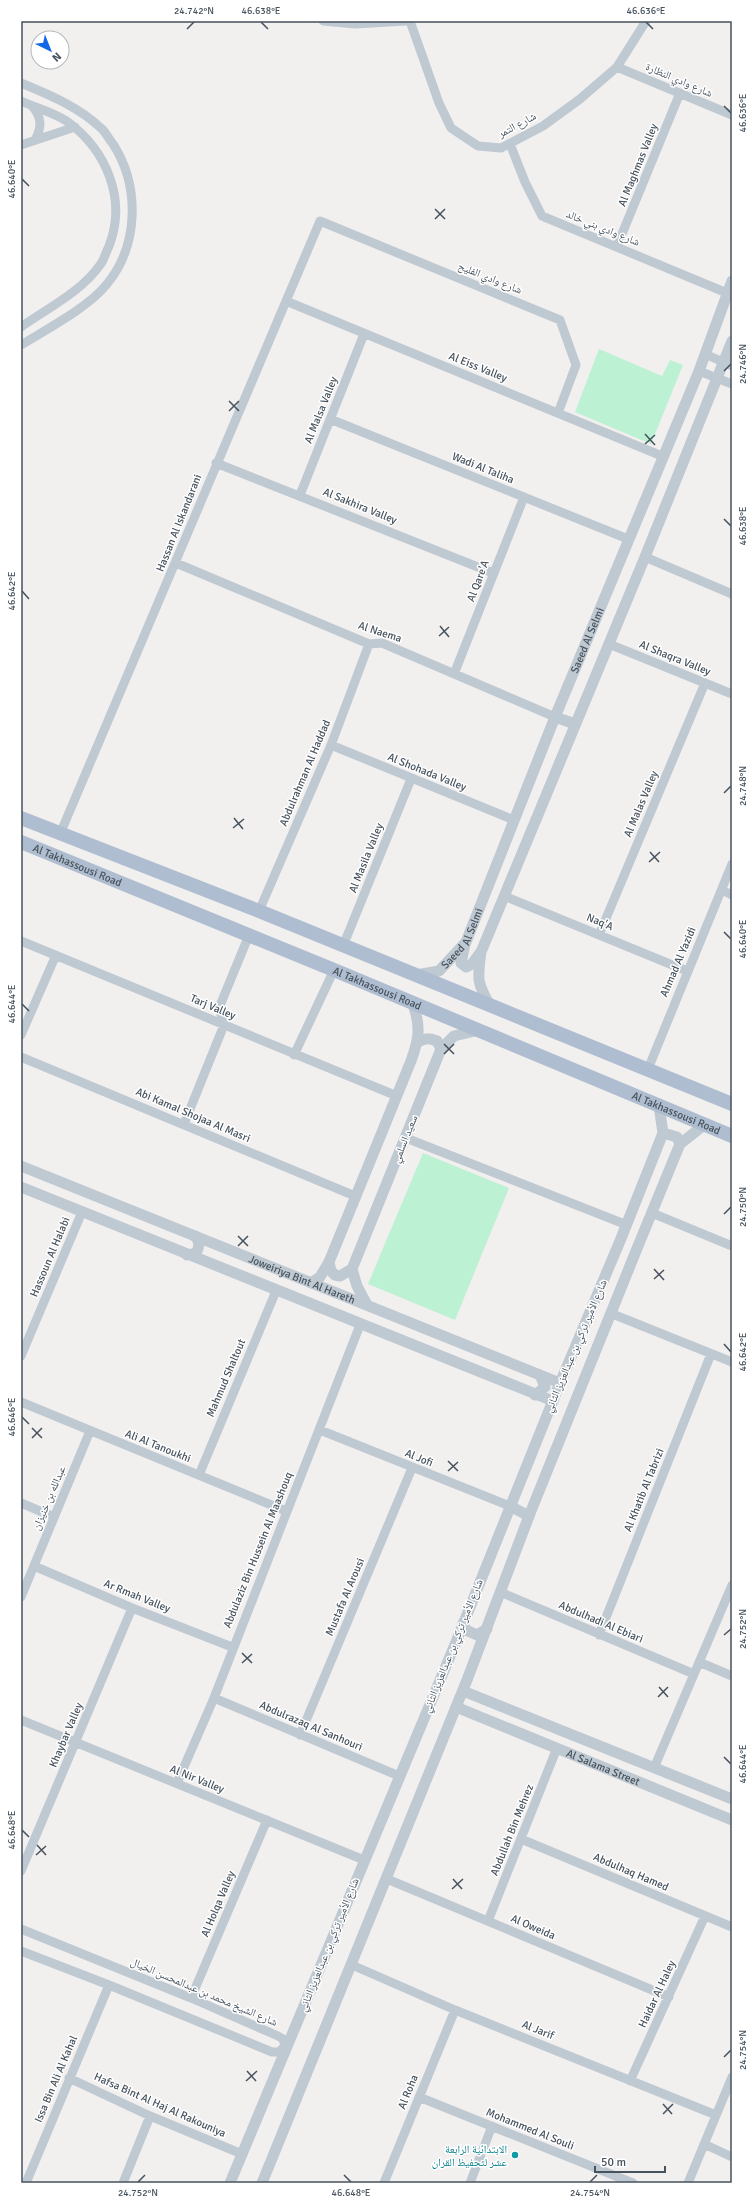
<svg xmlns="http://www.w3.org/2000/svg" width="753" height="2204" font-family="Signika,'Noto Naskh Arabic',sans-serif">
<rect width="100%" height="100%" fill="#f2efef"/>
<path fill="#bcf1d3" d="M599 349 662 376 670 360 683 365 651 444 575 412Z
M423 1153 509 1188 455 1320 368 1284Z"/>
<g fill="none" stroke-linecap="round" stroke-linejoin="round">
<path stroke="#bfc9d2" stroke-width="9" d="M323 21 355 24 406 21
M410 21 439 103 451 128 478 146 501 148 543 126 580 99 617 67 646 21
M617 67 732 115
M21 83C50 95 79 107 102 129 106 133 109 139 113 144 140 186 139 245 107 284 89 307 47 329 21 345
M21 101C36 108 55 113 68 122 107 151 127 200 109 246 106 252 104 260 100 265 81 292 48 308 21 327
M32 106C42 117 42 127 35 140
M510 144 525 182 542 216 727 293
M21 145 75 127
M617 246 680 93
M286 301 662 456
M705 354 732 366
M699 371 732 384
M330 419 628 539
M216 463 493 573
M300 495 364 334
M645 557 732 594
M176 563 369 644 382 643 555 717
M609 644 732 694
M454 674 524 497
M331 745 514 820
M60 834 320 221 560 320 576 365 558 413
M722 890 732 895
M504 896 687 971
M259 911 331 745 369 644
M599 935 705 683
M21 941 397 1096
M343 946 411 779
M21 1035 56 955
M294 1055 334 970
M21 1057 355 1196
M648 1069 732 864
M184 1124 224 1025 219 1008 249 935
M406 1138 627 1225
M652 1213 732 1246
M610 1313 732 1362
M21 1356 82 1212
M21 1402 286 1511
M320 1430 510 1506
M199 1475 276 1291
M21 1503 54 1517
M34 1566 132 1608 232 1647
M500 1592 694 1674
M21 1597 90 1431
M599 1635 711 1354
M699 1662 732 1676
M214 1698 399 1776
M21 1720 364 1860
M300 1735 412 1468
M654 1768 732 1585
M177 1783 214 1698 360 1325
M521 1839 732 1927
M21 1871 132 1608
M387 1879 669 1997
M488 1921 557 1748
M21 1929 191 1998 278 2036 283 2039 285 2046 279 2052H272L109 1985 21 1951
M352 1965 455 2010 716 2115
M191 1998 267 1820
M69 2078 150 2116 242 2154
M630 2081 705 1916
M419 2097 633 2183
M704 2144 732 2157
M26 2183 109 1985
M123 2183 150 2116
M384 2183 455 2010
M470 2183 492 2126
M688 2183 732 2077"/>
<g stroke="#bfc9d2" stroke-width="11">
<path d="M555 717 575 724"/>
<path d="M465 944 461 963 466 967 472 964 480 953"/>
<path id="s1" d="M416 975 439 971 466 942 555 717 699 371 732 281"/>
<path d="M491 1007C477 984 477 979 481 952L645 557 732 341"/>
<path d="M418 1042C425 1038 429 1038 437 1041L441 1049"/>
<path d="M663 1133 677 1137 680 1144"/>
<path id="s2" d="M21 1166 560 1383"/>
<path d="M21 1187 553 1401"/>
<path d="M187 1255 196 1253C200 1246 200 1242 195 1236"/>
<path d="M329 1262 331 1271 335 1275 340 1276 352 1269"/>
<path d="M311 1283 320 1277 329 1262 411 1061C419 1039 421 1027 413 1004"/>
<path d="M366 1303 357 1286 352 1269 441 1049 454 1036 479 1030"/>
<path d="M535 1395 545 1387 540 1375"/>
<path d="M510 1506 529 1516"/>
<path d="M463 1623 466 1630 477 1635 487 1629"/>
<path d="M463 1691 732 1799"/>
<path id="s3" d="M456 1707 732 1820"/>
<path d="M230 2183 456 1642 560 1383 620 1241 663 1133 659 1106"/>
<path d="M262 2183 467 1680 529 1516 638 1246 680 1144 704 1125"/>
</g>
<g stroke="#aebdcf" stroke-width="14">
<path d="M21 818 259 911 732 1104"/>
<path id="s4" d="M21 842 334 970 732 1136"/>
</g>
</g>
<path fill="none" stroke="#46525d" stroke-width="1.5" d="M261 22 268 29M646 22 653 29M187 29 194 22M724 106 731 113M22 179 29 186M435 209 445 219M435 219 445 209M724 371 731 364M229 401 239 411M229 411 239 401M645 434 655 445M645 444 655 435M724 519 731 526M22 591 29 599M440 626 449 637M439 636 449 627M724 793 731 786M234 818 243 829M233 828 244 819M650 852 659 862M649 862 660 852M724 932 731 939M22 1004 29 1011M444 1044 454 1054M444 1054 454 1044M724 1214 731 1207M238 1236 248 1246M238 1246 248 1236M654 1269 664 1280M654 1279 664 1270M724 1344 731 1352M22 1417 29 1424M32 1428 42 1438M32 1438 42 1428M448 1461 458 1471M448 1471 458 1462M724 1635 731 1629M242 1653 252 1663M242 1663 252 1654M659 1687 668 1697M658 1697 668 1687M724 1757 731 1764M22 1830 29 1837M37 1845 46 1855M36 1855 46 1846M453 1879 462 1889M452 1889 463 1879M724 2057 731 2050M247 2071 256 2081M246 2081 257 2071M663 2104 672 2114M663 2114 673 2104M344 2175 351 2182M138 2182 145 2175M590 2182 597 2175"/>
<circle fill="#0f9aa8" stroke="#fff" stroke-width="1.5" cx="515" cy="2155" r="4"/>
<g text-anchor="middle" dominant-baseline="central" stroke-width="3" stroke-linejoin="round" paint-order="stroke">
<g font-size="11" fill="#46525d" stroke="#fff">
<text transform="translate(679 80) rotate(23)">شارع وادي النظارة</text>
<text transform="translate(517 125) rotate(-28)">شارع التمر</text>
<text transform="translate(638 165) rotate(-68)">Al Maghmas Valley</text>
<text transform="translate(603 228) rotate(22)">شارع وادي بني خالد</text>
<text transform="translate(490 278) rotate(22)">شارع وادي الفليح</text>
<text transform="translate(478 367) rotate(22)">Al Eiss Valley</text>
<text transform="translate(321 410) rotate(-68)">Al Malsa Valley</text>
<text transform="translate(483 468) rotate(22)">Wadi Al Taliha</text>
<text transform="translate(360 506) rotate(22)">Al Sakhira Valley</text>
<text transform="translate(179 523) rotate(-68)">Hassan Al Iskandarani</text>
<text transform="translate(478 581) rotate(-69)">Al Qare'A</text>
<text transform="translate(380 632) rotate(18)">Al Naema</text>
<text stroke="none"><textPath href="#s1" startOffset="388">Saeed Al Selmi</textPath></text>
<text transform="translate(675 658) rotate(22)">Al Shaqra Valley</text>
<text transform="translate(427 772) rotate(22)">Al Shohada Valley</text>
<text transform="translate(305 773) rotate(-67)">Abdulrahman Al Haddad</text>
<text transform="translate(641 804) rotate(-67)">Al Malas Valley</text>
<text transform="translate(366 858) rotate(-68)">Al Masila Valley</text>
<text stroke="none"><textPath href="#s4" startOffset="61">Al Takhassousi Road</textPath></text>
<text transform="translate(600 922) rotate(22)">Naq'A</text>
<text stroke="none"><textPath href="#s1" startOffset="64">Saeed Al Selmi</textPath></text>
<text transform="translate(678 962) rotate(-67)">Ahmad Al Yazidi</text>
<text stroke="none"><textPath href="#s4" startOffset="385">Al Takhassousi Road</textPath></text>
<text transform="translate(213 1007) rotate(23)">Tarj Valley</text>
<text stroke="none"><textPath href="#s4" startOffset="709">Al Takhassousi Road</textPath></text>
<text transform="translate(193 1115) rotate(23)">Abi Kamal Shojaa Al Masri</text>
<text transform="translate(405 1139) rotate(-68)">سعيد السلمي</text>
<text transform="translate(50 1257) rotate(-67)">Hassoun Al Halabi</text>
<text stroke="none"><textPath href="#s2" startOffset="303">Joweiriya Bint Al Hareth</textPath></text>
<text transform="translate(576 1346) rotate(-67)">شارع الأمير تركي بن عبدالعزيز الثاني</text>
<text transform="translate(226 1378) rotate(-67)">Mahmud Shaltout</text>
<text transform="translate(158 1446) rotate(22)">Ali Al Tanoukhi</text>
<text transform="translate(419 1458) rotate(22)">Al Jofi</text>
<text transform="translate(644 1490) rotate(-68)">Al Khatib Al Tabrizi</text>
<text transform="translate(49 1498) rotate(-67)">عبدالله بن خنيزان</text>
<text transform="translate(258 1550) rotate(-68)">Abdulaziz Bin Hussein Al Maashouq</text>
<text transform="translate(137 1596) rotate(22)">Ar Rmah Valley</text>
<text transform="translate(345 1597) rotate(-67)">Mustafa Al Arousi</text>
<text transform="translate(601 1622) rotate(23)">Abdulhadi Al Ebiari</text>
<text transform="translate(453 1646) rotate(-68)">شارع الأمير تركي بن عبدالعزيز الثاني</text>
<text transform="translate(311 1726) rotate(23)">Abdulrazaq Al Sanhouri</text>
<text transform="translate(66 1735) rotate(-67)">Khaybar Valley</text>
<text stroke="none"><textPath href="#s3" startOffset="159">Al Salama Street</textPath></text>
<text transform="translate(197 1779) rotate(22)">Al Nir Valley</text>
<text transform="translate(512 1830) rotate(-68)">Abdullah Bin Mehrez</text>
<text transform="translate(631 1872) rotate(23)">Abdulhaq Hamed</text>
<text transform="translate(218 1904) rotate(-67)">Al Holqa Valley</text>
<text transform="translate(533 1927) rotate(23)">Al Oweida</text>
<text transform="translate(329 1945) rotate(-68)">شارع الأمير تركي بن عبدالعزيز الثاني</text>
<text transform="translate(204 1992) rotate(23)">شارع الشيخ محمد بن عبدالمحسن الخيال</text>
<text transform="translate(657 1994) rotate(-65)">Haidar Al Haley</text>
<text transform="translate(538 2030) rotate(22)">Al Jarif</text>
<text transform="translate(56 2079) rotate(-67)">Issa Bin Ali Al Kahal</text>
<text transform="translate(408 2092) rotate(-68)">Al Roha</text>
<text transform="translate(160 2105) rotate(24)">Hafsa Bint Al Haj Al Rakouniya</text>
<text transform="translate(530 2129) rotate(22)">Mohammed Al Souli</text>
</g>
<g font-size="11" fill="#0d838f" stroke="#fff" text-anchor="end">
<text x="507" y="2149">الابتدائية الرابعة<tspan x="507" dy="13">عشر لتحفيظ القران</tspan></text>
</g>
</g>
<rect width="753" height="2204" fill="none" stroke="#ffffff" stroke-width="44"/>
<g transform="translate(50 50) rotate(137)"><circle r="19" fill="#ffffff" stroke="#b5babe"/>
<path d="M0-3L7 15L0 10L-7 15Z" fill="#1367e8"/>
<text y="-6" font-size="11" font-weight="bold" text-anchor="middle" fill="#46525d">N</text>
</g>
<path d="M595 2166v6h70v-6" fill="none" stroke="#46525d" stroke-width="2"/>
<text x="601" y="2166" font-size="12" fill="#46525d" stroke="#ffffff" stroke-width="3" paint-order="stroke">50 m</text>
<rect x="22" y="22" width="709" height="2160" fill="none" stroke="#46525d" stroke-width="1.5"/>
<g font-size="10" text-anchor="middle" fill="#46525d">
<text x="194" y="14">24.742°N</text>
<text x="261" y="14">46.638°E</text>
<text x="646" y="14">46.636°E</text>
<text transform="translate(742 113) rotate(-90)" y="4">46.636°E</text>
<text transform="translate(11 179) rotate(-90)" y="4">46.640°E</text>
<text transform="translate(742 364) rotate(-90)" y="4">24.746°N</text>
<text transform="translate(742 526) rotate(-90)" y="4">46.638°E</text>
<text transform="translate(11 591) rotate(-90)" y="4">46.642°E</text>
<text transform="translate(742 786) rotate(-90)" y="4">24.748°N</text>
<text transform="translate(742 939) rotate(-90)" y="4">46.640°E</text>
<text transform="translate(11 1004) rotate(-90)" y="4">46.644°E</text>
<text transform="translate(742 1207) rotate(-90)" y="4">24.750°N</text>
<text transform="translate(742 1352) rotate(-90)" y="4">46.642°E</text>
<text transform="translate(11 1417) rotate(-90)" y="4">46.646°E</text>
<text transform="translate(742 1629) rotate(-90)" y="4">24.752°N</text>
<text transform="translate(742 1764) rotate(-90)" y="4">46.644°E</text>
<text transform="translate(11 1830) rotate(-90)" y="4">46.648°E</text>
<text transform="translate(742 2050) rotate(-90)" y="4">24.754°N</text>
<text x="138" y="2196">24.752°N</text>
<text x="351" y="2196">46.648°E</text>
<text x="590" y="2196">24.754°N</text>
</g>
</svg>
